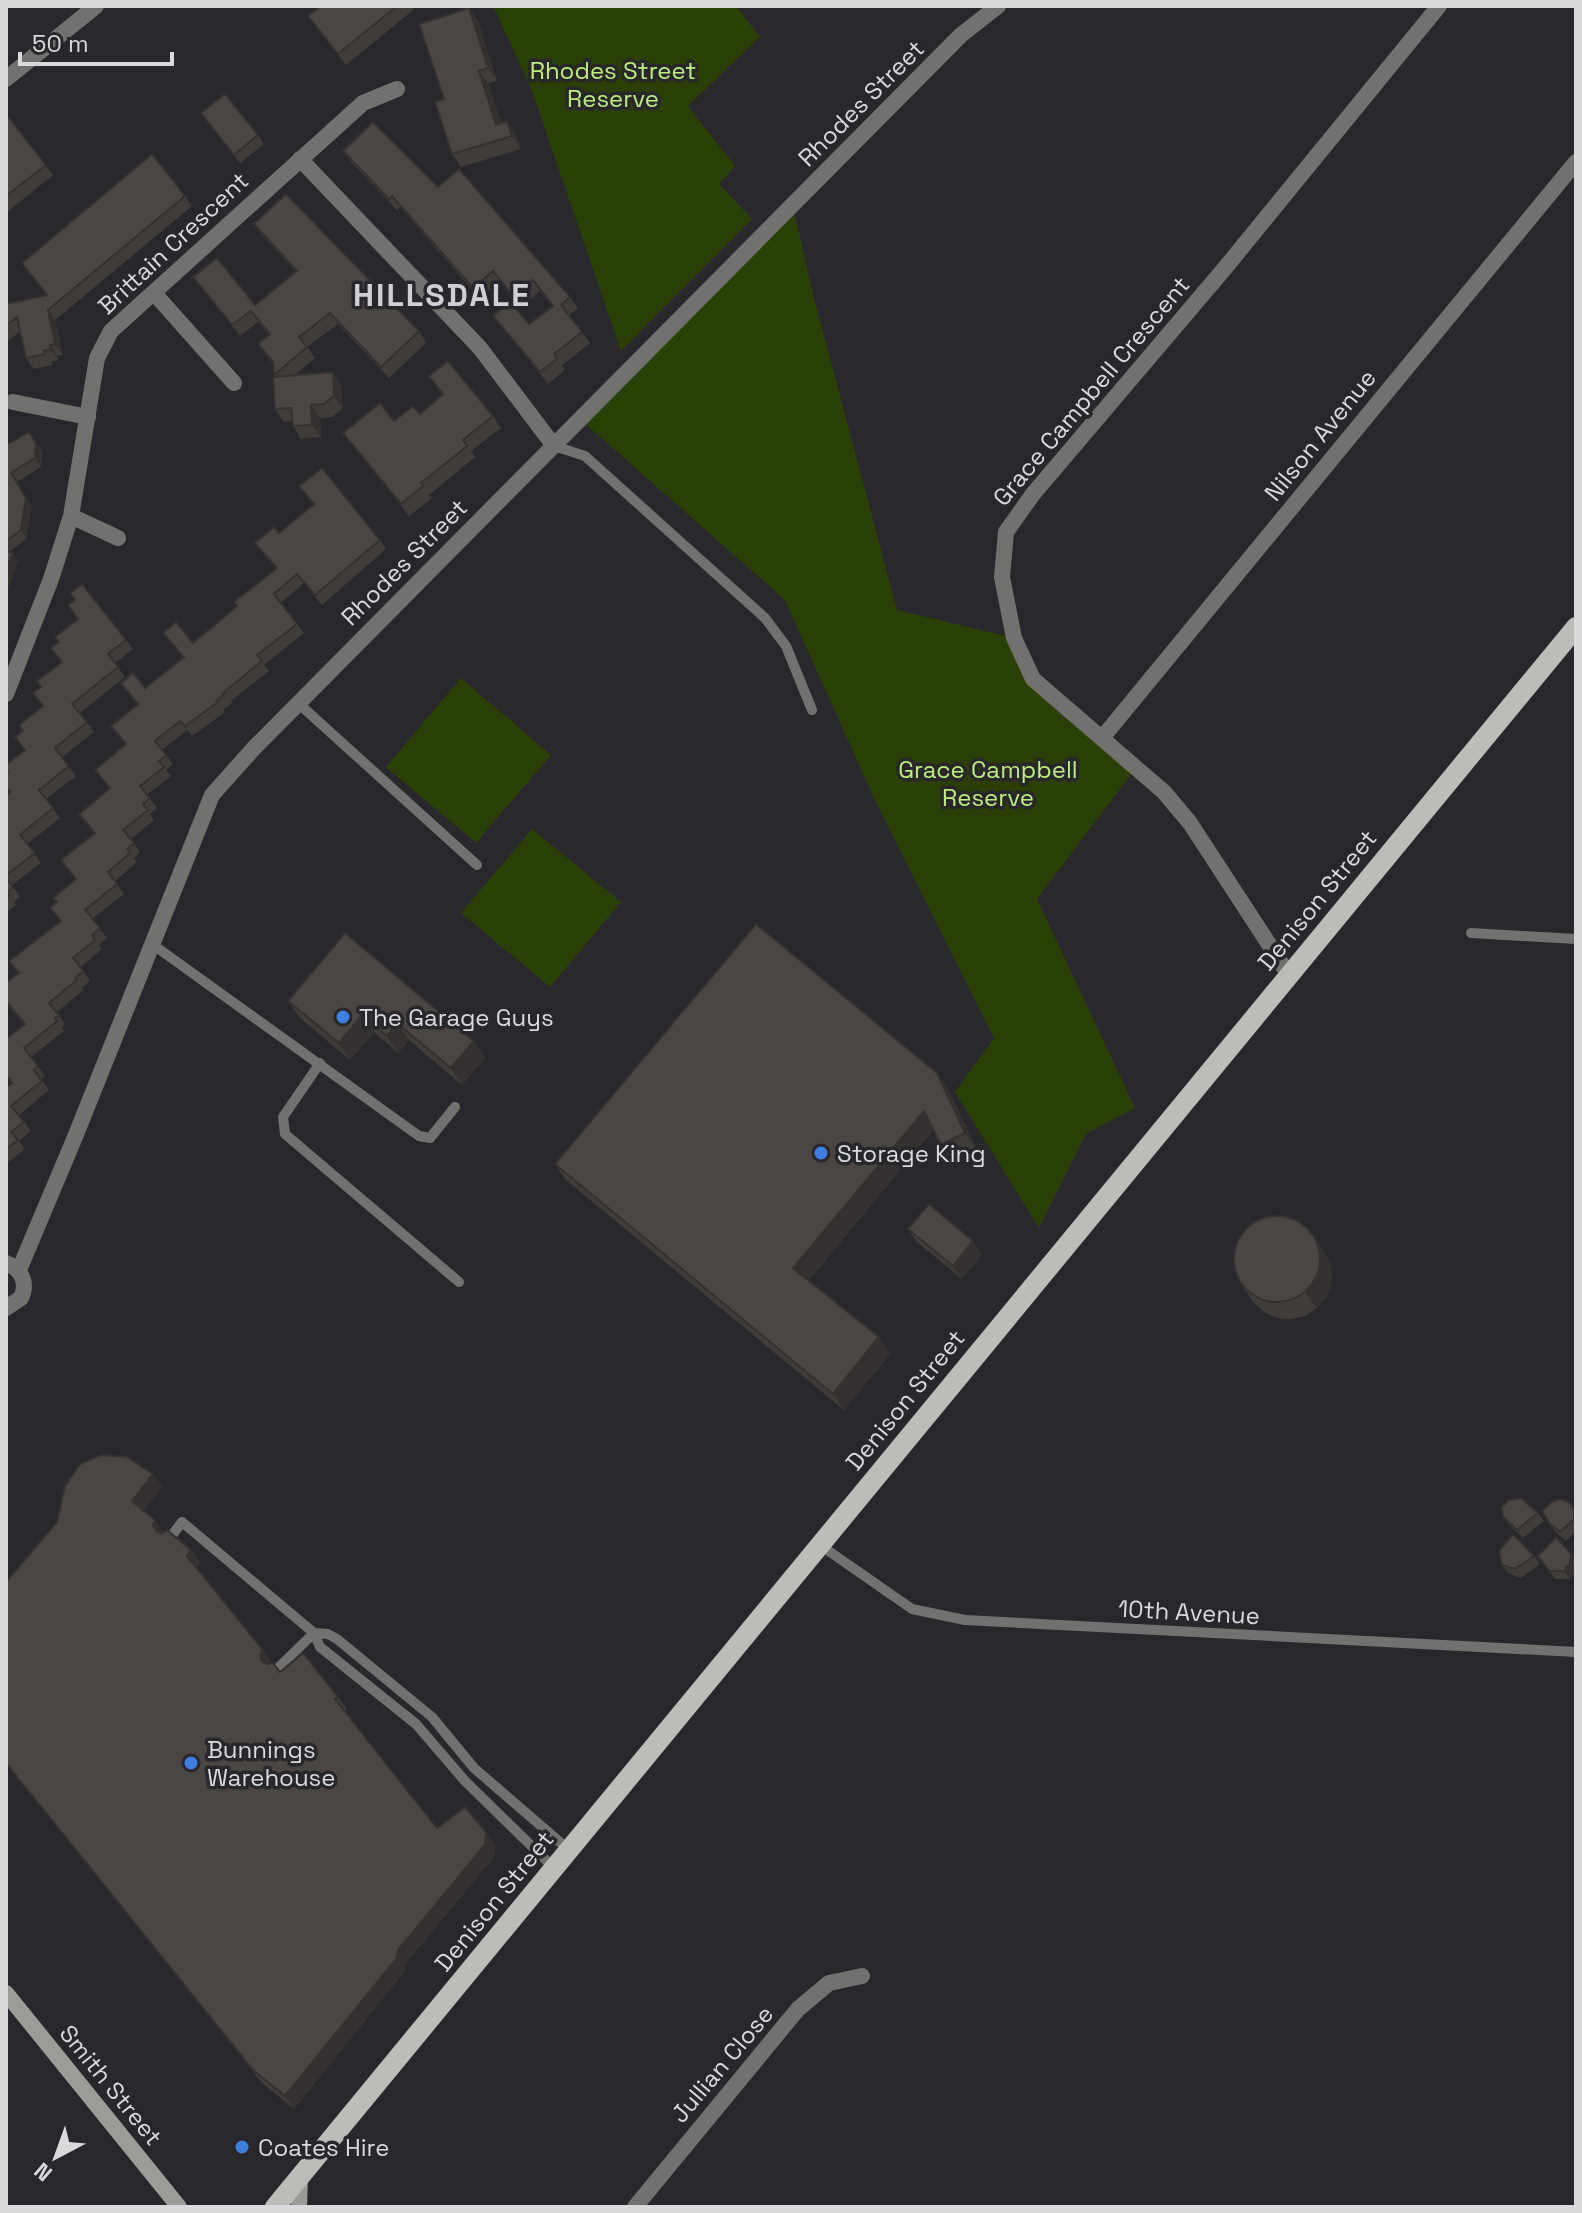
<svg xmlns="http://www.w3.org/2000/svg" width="1582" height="2213" font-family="'Space Grotesk',sans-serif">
<rect width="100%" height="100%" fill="#28282c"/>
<path fill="#2a4007" d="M493 6H736L760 37 688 106 735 166 719 184 752 219 621 351 531 88Z
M793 206 813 294 897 610 1014 638 1034 679 1136 768 1037 899 1135 1108 1086 1134 1039 1228 955 1092 994 1038 873 796 785 600 581 420Z
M461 678 551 755 476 843 386 767Z
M532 829 621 902 550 987 461 913Z"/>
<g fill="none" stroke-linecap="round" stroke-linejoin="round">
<path stroke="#717270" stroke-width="10" d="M554 446 585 456 765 618 786 646 812 710
M298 703 477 865
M1471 933 1576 939
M152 944 419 1136 430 1138 455 1107
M320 1063 283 1117 285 1134 459 1282
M170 1538 182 1522 314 1633 320 1647 416 1724 465 1781 554 1868
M820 1545 912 1609 965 1620 1576 1652
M277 1669 314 1633 328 1634 337 1639 432 1717 474 1768 569 1850"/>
<path stroke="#717270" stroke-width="16" d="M6 79 96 6
M300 159 480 348 554 446
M154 293 234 383
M13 402 88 417
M71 516 118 538
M6 694 51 579 71 516 97 358 111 331 363 103 397 89
M1102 738 1576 162
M1289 975 1190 823 1164 792 1033 679 1014 638 1002 577 1006 532 1033 494 1225 268 1439 6
M6 1263C22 1269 28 1283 21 1298L6 1308
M19 1270 75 1137 212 795 254 748 961 35 998 6
M635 2207 798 2009 829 1983 862 1976"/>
<path stroke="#9b9c98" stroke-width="16" d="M6 1993 179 2207
M299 2207 300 2177"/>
<path stroke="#bbbdb8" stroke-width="20" d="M275 2207 1576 627"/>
</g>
<path fill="#403c3a" d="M321 6H418L346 65 308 16Z
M478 20 497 81 488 83 501 123 516 134 521 149 461 167 452 154 444 99Z
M201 113 258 135 264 144 240 163Z
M6 114 53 175 6 213Z
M343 151 438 187 570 297 578 308 569 315 590 343 562 365 565 370 548 384 493 316 529 324 552 306 540 291 521 307 501 282 480 299 400 207 397 210 351 162Z
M185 196 192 206 55 320 63 355 57 356 58 360 52 362V365L34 369 26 358 20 331 6 343V304L46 295 22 263Z
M254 224 419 331 426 343 389 378 338 324 307 347 315 358 295 375 341 385 343 409 332 417 320 418 321 437 301 439 293 426 292 421 284 422 275 409 273 364 258 344 269 335 258 322 240 336 193 277 255 305 296 272 262 235Z
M429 376 493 416 501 428 471 451 475 457 429 495 432 498 409 516 343 433 394 421 420 414 442 395Z
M6 445 42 451 41 467 17 482 32 507 26 539 9 552 13 553 18 562 6 593Z
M299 486 380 540 386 549 322 605 304 583 281 603 304 633 264 665 269 671 231 701 232 703 223 710 225 712 192 736 187 730 162 750 173 764 166 770 171 776 147 795 157 808 150 814 154 820 131 839 140 852 134 858 137 862 115 881 124 894 92 919 107 938 99 945 102 949 81 967 90 981 82 988 84 990 57 1012 65 1024 62 1028 64 1031 31 1057 45 1076 41 1079 49 1090 19 1115 31 1131 19 1141 25 1149 6 1164V1088L11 1083 6 1076V1039L24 1025 6 1003V983L18 973 9 961 60 921 50 908 56 903 76 879 61 860 94 834 79 814 109 788 95 770 126 745 111 726 137 705 121 683 145 688 183 657 163 633 193 643 237 606 276 569 255 543 279 533 313 504Z
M70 593 126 640 133 649 115 663 125 677 80 713 94 732 62 757 76 776 46 799 60 818 27 844 41 863 12 885 20 897 14 902 16 905 6 913V795L9 792 6 788 25 750 15 737 23 731 43 707 33 693 41 687 61 662 51 648 59 642 78 619 68 605 74 600Z
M345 933 474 1041 485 1058 462 1085 409 1040 398 1053 374 1032 350 1060 300 1018 288 1001Z
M937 1073 949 1090 977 1150 953 1162 941 1145 933 1130 809 1280 879 1337 890 1354 844 1410 566 1180 555 1164Z
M908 1229 982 1254 962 1279 917 1242Z
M1328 1257 1332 1270 1331 1285 1326 1298 1317 1308 1305 1316 1291 1319 1277 1318 1264 1312 1253 1302 1242 1285Z
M153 1474 162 1486 143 1511 163 1532 191 1550 200 1563 197 1568 272 1663 280 1672 338 1697 347 1709 344 1711 437 1828 486 1832 495 1845 494 1857 406 1963 405 1971 294 2109 262 2083 6 1764V1582Z
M1569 1502 1576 1513V1531L1566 1541 1555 1532 1549 1523Z
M1538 1513 1544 1521 1523 1538 1509 1525 1503 1517Z
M1534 1556 1540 1564 1521 1578 1508 1573 1502 1565Z
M1538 1556 1576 1561V1572L1570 1579H1555Z"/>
<path fill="#343130" d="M469 8 478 20 497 81 488 68Z
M479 71 488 83 505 137 496 125Z
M507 121 516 134 521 149 512 136Z
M48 310 55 320 63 355 55 344Z
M50 345 57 356 58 360 51 349Z
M333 372 341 385 343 409 334 396Z
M311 405 320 418 321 437 312 425Z
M29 432 42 451 41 467 35 458Z
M11 473 32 507 26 539 21 530Z
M13 553 18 562 6 593V569Z
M362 1015 374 1032 350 1060 339 1043Z
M397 1023 409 1040 398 1053 387 1036Z
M474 1041 485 1058 462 1085 451 1068Z
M937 1073 949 1090 977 1150 965 1133Z
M924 1111 935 1127 805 1284 793 1268Z
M1316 1240 1328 1257 1332 1270 1331 1285 1326 1298 1317 1308 1305 1292Z
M973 1241 982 1254 962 1279 953 1266Z
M879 1337 890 1354 844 1410 833 1394Z
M153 1474 162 1486 141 1514 132 1501Z
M155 1520 164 1533 162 1538 156 1531 153 1525Z
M191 1550 200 1563 196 1569 187 1556Z
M1571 1554 1576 1561V1572L1570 1579 1564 1571Z
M263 1650 272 1663 269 1668 262 1661 260 1655Z
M486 1832 495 1845 494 1857 406 1963 405 1971 294 2109 285 2096 398 1950Z"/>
<path fill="#4b4644" stroke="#343130" stroke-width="2" d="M321 6H397L338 54 308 16Z
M469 8 488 68 479 71 496 125 507 121 512 136 452 154 435 102 444 99 419 24Z
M225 94 258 135 234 155 201 113Z
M6 114 46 165 6 196Z
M373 122 438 187 459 169 570 297 561 305 582 332 554 354 557 359 540 372 493 316 510 302 529 324 553 306 533 280 513 296 493 271 473 288 392 196 389 199 343 151Z
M152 154 185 196 48 310 55 344 50 345 51 349 44 351 45 354 26 358 17 317 6 326V304L47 295 22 263Z
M286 194 419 331 381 367 330 313 299 337 307 347 274 375 273 362 258 344 270 334 251 311 232 325 193 277 217 258 255 305 297 271 254 224Z
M448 361 493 416 463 440 467 446 421 483 423 486 401 504 343 433 380 403 394 421 413 406 420 414 443 394 429 376Z
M333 372 334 396 324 404 311 405 312 425 293 426 291 408 275 409 273 377Z
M29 432 36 443 35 458 11 473 26 498 21 530 6 541V445Z
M322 468 380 540 315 595 297 574 274 594 297 624 257 655 262 661 224 692 225 693 216 701 218 702 185 726 180 721 155 741 166 755 159 761 164 767 140 786 150 798 143 804 148 810 123 830 134 843 127 849 130 853 108 872 117 884 85 910 100 928 92 935 95 940 73 958 84 971 75 978 77 980 49 1003 59 1015 55 1018 57 1021 24 1048 38 1066 34 1070 42 1081 11 1106 24 1122 11 1132 18 1140 6 1149V1088L12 1083 6 1075V1039L25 1024 6 1001V983L19 973 9 961 61 921 50 908 57 902 53 898 76 879 61 860 95 833 79 814 110 788 95 770 126 744 111 726 138 704 121 683 133 673 145 688 184 657 163 633 176 622 193 643 237 606 234 602 277 568 255 543 274 527 279 533 314 504 299 486Z
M6 551 13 553 6 569Z
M82 584 126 640 108 654 118 667 72 704 87 722 55 748 69 766 39 790 53 808 20 835 35 853 6 875V795L10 792 6 787V774L8 773 6 771V765L25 750 15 737 23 731 19 725 43 706 33 693 41 687 37 681 62 662 51 648 59 642 55 637 78 619 68 605 75 600 70 593Z
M6 878 13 887 7 892 9 895 6 898Z
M756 924 937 1073 965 1133 941 1145 924 1111 793 1268 879 1337 833 1394 555 1164Z
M345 933 474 1041 451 1068 397 1023 387 1036 362 1015 339 1043 288 1001Z
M929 1204 973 1241 953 1266 908 1229Z
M1234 1259a43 43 0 1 1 86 0a43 43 0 1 1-86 0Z
M101 1455 127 1457 153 1474 132 1501 155 1520 153 1525 156 1531 161 1533 167 1530 191 1550 187 1556 263 1650 260 1655 262 1661 267 1664 273 1663 280 1672 303 1653 338 1697 335 1699 437 1828 465 1807 486 1832 485 1845 398 1950 396 1959 285 2096 253 2070 6 1763V1582L57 1522 65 1486 80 1464Z
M1521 1498 1538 1513 1517 1530 1503 1517 1502 1507 1508 1500Z
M1560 1499 1569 1502 1574 1510V1519L1560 1532 1549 1523 1542 1511 1551 1502Z
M1513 1534 1534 1556 1515 1569 1502 1565 1499 1551Z
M1556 1537 1571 1554 1570 1563 1564 1571H1549L1538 1556Z"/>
<g fill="#3f7fe0" stroke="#28282c" stroke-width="3">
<circle cx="343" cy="1017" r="8"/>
<circle cx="821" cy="1153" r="8"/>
<circle cx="191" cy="1763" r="8"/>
<circle cx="242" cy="2147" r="8"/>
</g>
<g text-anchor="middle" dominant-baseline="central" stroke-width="7" stroke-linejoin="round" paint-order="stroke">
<g font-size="24" fill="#bbee7c" stroke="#28282c">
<text x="613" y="70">Rhodes Street<tspan x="613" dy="28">Reserve</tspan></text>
<text x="988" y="769">Grace Campbell<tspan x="988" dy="28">Reserve</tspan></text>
</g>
<g font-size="24" fill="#dadadd" stroke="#28282c">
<text transform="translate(861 103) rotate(-45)">Rhodes Street</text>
<text transform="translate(173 243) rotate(-43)">Brittain Crescent</text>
<text transform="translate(1091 391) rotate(-50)">Grace Campbell Crescent</text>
<text transform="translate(1320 435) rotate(-51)">Nilson Avenue</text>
<text transform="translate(404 562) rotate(-45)">Rhodes Street</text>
<text transform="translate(1317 900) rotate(-51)">Denison Street</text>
<text transform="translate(905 1400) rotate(-51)">Denison Street</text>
<text transform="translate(1189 1612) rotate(3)">10th Avenue</text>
<text transform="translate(494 1901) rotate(-51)">Denison Street</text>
<text transform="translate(722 2064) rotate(-50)">Jullian Close</text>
<text transform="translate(111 2085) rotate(51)">Smith Street</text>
</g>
<g font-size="24" fill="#dadadd" stroke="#28282c" text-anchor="start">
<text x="359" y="1017">The Garage Guys</text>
<text x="837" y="1153">Storage King</text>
<text x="207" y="1749">Bunnings<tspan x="207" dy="28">Warehouse</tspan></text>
<text x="258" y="2147">Coates Hire</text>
</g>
<g font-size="32" font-weight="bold" letter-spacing="2" fill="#cfcfd5" stroke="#28282c">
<text x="442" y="295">HILLSDALE</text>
</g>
</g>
<rect width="1582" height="2213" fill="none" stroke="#dadadd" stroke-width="16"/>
<g transform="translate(56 2157) rotate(221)" stroke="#28282c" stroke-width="6" paint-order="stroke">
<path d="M0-6L14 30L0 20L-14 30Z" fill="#dadadd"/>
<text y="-12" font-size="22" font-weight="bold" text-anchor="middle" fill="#dadadd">N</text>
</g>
<path d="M20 52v12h152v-12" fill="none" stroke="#dadadd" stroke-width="4"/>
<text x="32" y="52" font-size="24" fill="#dadadd" stroke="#28282c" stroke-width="6" paint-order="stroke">50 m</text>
</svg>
